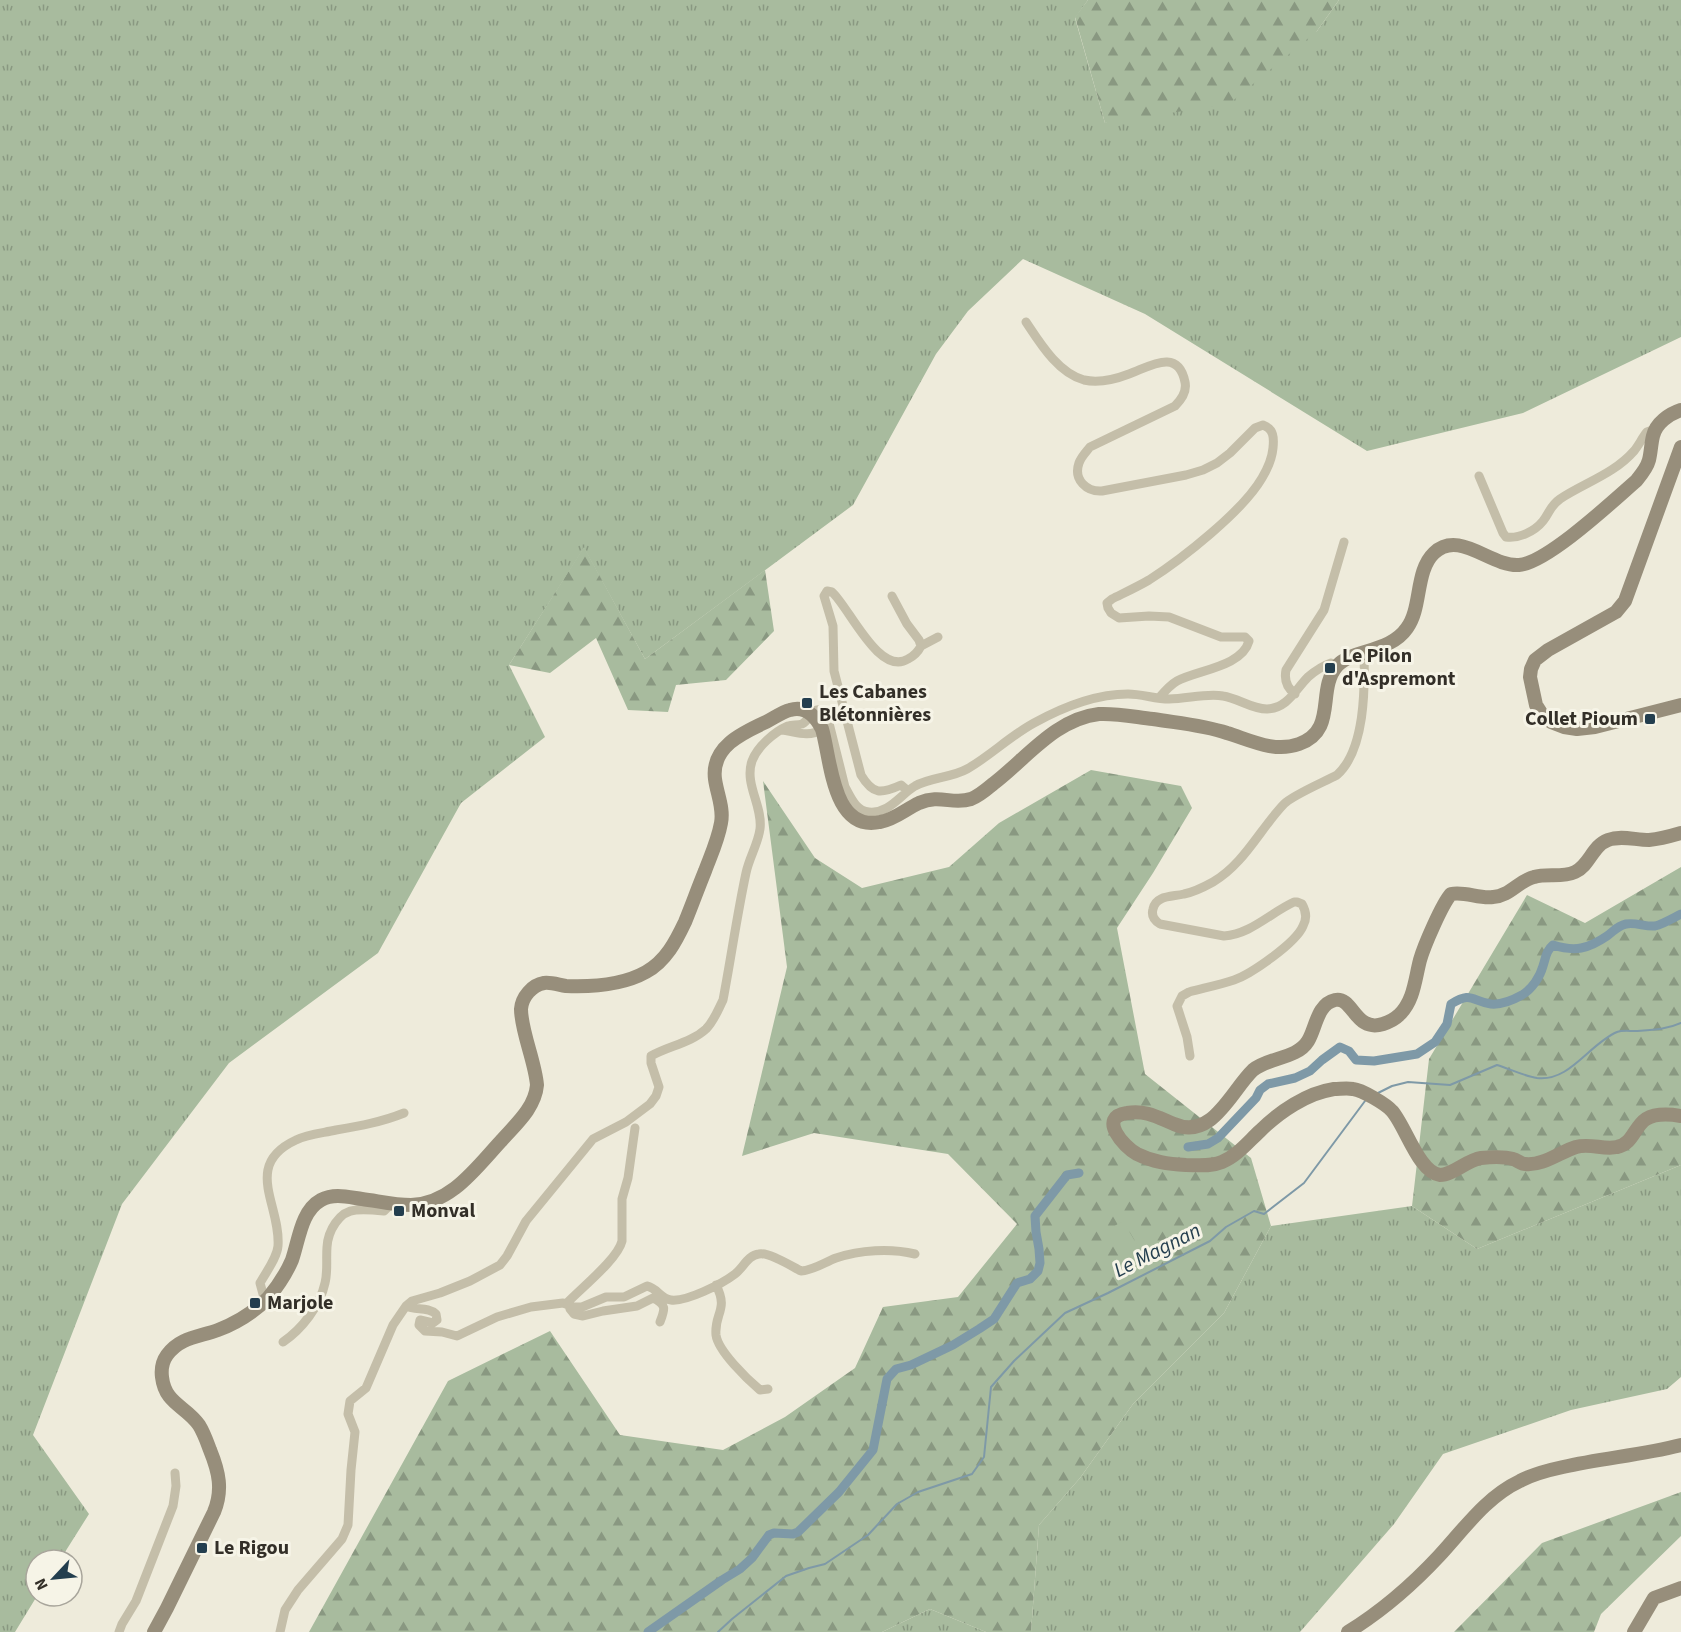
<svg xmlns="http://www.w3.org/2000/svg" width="1681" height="1632" font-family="'Source Sans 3',sans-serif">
<defs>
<pattern id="grass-tufts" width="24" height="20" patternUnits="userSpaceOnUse" patternTransform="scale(1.5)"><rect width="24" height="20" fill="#a8bb9e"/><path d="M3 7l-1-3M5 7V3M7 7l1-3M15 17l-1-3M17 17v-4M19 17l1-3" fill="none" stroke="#899881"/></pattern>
<pattern id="forest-firs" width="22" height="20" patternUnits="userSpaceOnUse" patternTransform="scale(1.5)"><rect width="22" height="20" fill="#a8bb9e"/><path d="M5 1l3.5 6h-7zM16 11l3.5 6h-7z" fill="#899881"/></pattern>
</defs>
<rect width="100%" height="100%" fill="#eeebdb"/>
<path fill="url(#grass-tufts)" d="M0 0H1088L1075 18 1105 123 1317 31 1339 0H1681V337L1523 413 1367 451 1145 314 1023 259 968 311 936 354 853 505 645 659 584 548 509 665 545 737 461 803 378 953 229 1063 122 1204 33 1435 89 1514 60 1560H36V1596H37L15 1632H0Z
M1681 1165V1377L1667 1389 1571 1410 1443 1454 1394 1524 1300 1632H1031L1039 1525 1080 1478 1133 1404 1224 1313 1271 1226 1412 1206 1477 1249Z
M930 1609 986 1632H882Z"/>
<path fill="url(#forest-firs)" d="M1088 0H1339L1317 31 1229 104 1105 123 1075 17Z
M584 547 645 659 765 570 774 631 726 680 676 685 668 712 628 710 596 638 550 673 509 665Z
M1091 770 1181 786 1192 808 1153 873 1117 928 1145 1074 1251 1158 1271 1226 1224 1313 1133 1404 1080 1478 1039 1525 1031 1632H986L930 1609 882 1632H309L448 1381 550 1331 620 1435 723 1450 785 1417 855 1368 883 1307 958 1297 1017 1224 948 1154 814 1133 742 1156 787 967 763 781 815 858 862 888 949 867 999 823Z
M1681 867V1165L1477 1249 1412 1206 1429 1059 1527 895 1585 923Z
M1681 1492V1536L1601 1614 1594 1632H1454L1542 1543Z"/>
<path fill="#a8bb9e" d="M1123 1221 1145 1258 1128 1268 1106 1231Z"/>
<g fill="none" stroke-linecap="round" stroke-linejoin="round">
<path stroke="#7e99a7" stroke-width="2" d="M1378 1093 1392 1086 1408 1082 1450 1085 1497 1065C1510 1069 1524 1076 1537 1078 1570 1082 1589 1044 1617 1032 1622 1030 1629 1031 1635 1031 1651 1030 1666 1030 1681 1023
M718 1632 732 1619 786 1576 809 1568 825 1564 868 1535 897 1504 918 1492 972 1474 984 1457 991 1387 1014 1361 1065 1313 1108 1293 1210 1241 1226 1227 1254 1211 1264 1214 1304 1183 1365 1101"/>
<path stroke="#7e99a7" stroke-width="9" d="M1188 1147 1208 1144 1218 1138 1256 1098 1260 1090 1268 1084 1295 1078 1310 1071 1322 1060 1340 1047 1349 1051 1356 1060 1374 1061 1417 1054 1435 1042 1447 1024 1451 1004C1472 991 1471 1001 1491 1004 1501 1005 1513 1000 1522 995 1532 989 1540 977 1543 966 1546 957 1546 951 1553 945 1575 952 1588 949 1607 936 1614 931 1617 926 1626 924 1636 922 1645 927 1655 926 1663 924 1673 918 1681 914
M648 1632 722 1580 740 1569 752 1558 769 1535 774 1533 793 1534 798 1532 839 1492 873 1450 887 1379 896 1369 911 1365 953 1345 979 1329 994 1319 1017 1283 1030 1279 1038 1271 1040 1263 1039 1249 1036 1232 1035 1216 1067 1175 1079 1173"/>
<path stroke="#c4bea9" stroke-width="9" d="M1026 322C1040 343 1058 373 1084 380 1098 383 1116 379 1129 374 1149 367 1178 347 1185 382 1187 391 1182 399 1175 406L1090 447C1086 452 1081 457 1079 463 1073 480 1087 492 1102 491L1186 475 1203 470 1217 463 1230 453 1255 428 1263 425C1274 429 1274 438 1273 448 1272 459 1268 468 1262 478 1243 511 1182 559 1149 580 1137 587 1124 593 1112 599L1107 603 1108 608 1111 613 1119 618 1149 616 1169 617 1221 637H1245L1249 641C1242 667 1197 670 1177 681 1170 685 1164 692 1159 698
M1479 476 1503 533 1506 537C1519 539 1535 531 1543 521 1550 512 1550 506 1560 499 1584 483 1614 474 1634 451 1639 445 1642 438 1647 432L1655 429
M892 596 907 624 919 640 921 646C918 652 914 656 908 659 879 677 849 607 832 592L827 591 824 596 833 626 834 671 861 775C873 795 881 794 901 785L908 791
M921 646 938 637
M1295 694C1287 688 1284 680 1286 670L1324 610 1344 542
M782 730C796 732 809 738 822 729
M1190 1056 1187 1037 1177 1006 1182 996 1189 992C1204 988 1219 985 1234 980 1251 974 1296 943 1303 926 1307 919 1306 911 1302 904L1297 902H1294C1270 913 1251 934 1224 936L1160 924C1155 921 1151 916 1153 909 1156 895 1172 897 1184 894 1194 892 1204 887 1213 882 1244 864 1260 829 1284 804 1293 795 1324 782 1337 775 1365 750 1365 689 1364 653
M716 1285C729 1310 714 1313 716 1335 718 1351 747 1379 760 1390L768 1389
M267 1298 263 1294 260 1283C266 1272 277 1258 278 1246 281 1205 242 1165 296 1140 308 1134 323 1133 336 1130 359 1126 382 1122 404 1113
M566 1304C580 1289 618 1259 622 1241V1199L628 1178 635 1128
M569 1305 570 1309 574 1314 583 1316 603 1311 637 1306 653 1298C667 1305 665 1309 660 1322
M406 1306C416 1311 427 1306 436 1314L437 1320 433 1323 420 1320 419 1325 425 1331 442 1332 457 1336 497 1317 531 1307 563 1303 574 1307H582L606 1297H624L647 1286C657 1288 661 1299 671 1300 686 1302 722 1284 735 1274 743 1268 748 1255 759 1254 769 1252 791 1266 801 1271 814 1270 825 1262 836 1258 860 1250 890 1248 915 1254
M283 1342C302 1329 320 1306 325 1283 328 1271 326 1259 327 1247 328 1231 339 1211 356 1210 365 1209 375 1210 384 1211L391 1204
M119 1632 122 1624 136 1601 173 1506 176 1486 175 1473
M280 1632 285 1610 298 1590 342 1539 348 1525 351 1470 355 1432 348 1414 350 1401 366 1388 393 1325 406 1306 412 1301 440 1293 470 1281 500 1265 507 1256 526 1221 593 1139 626 1122 650 1104 656 1096 659 1087 651 1063V1056C668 1046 691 1043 706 1029 714 1021 718 1010 723 1000 731 958 737 915 746 873 749 858 758 844 760 829 763 806 744 784 752 761 757 747 774 732 788 726 792 725 798 725 802 724 812 719 813 701 827 715L845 787C851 798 856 811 869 812 889 814 900 795 915 786 931 777 951 778 967 769 990 756 1010 736 1034 723 1063 707 1095 694 1128 694 1142 694 1155 699 1169 699 1187 699 1206 693 1223 696 1238 698 1251 709 1267 709 1288 708 1295 690 1308 677 1315 671 1322 666 1331 663L1337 666"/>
<path stroke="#978e7b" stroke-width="14" d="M1681 447 1625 601 1616 612 1548 650 1535 660 1531 669 1530 677 1536 705 1543 716 1551 722 1564 727 1577 729 1595 727 1681 705
M1681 833C1671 836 1660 839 1649 840 1635 840 1621 835 1608 840 1592 846 1590 865 1575 872 1562 878 1547 873 1534 877 1518 881 1510 896 1493 897 1479 899 1465 891 1451 894 1442 904 1424 946 1420 960 1415 979 1414 1001 1399 1015 1395 1019 1389 1022 1383 1024 1355 1033 1353 996 1335 1000 1317 1004 1316 1028 1308 1041 1297 1059 1269 1057 1253 1070 1231 1091 1212 1141 1174 1124 1157 1117 1146 1110 1127 1113 1097 1117 1124 1147 1137 1154 1153 1162 1168 1164 1186 1165 1197 1165 1210 1167 1222 1162 1237 1156 1248 1142 1260 1131 1279 1112 1307 1093 1334 1089 1340 1089 1347 1088 1353 1089 1362 1090 1386 1104 1392 1111 1405 1125 1419 1173 1440 1175 1453 1175 1467 1160 1481 1158 1491 1157 1503 1156 1513 1159 1517 1160 1521 1164 1525 1164 1543 1166 1560 1152 1576 1147 1590 1143 1604 1150 1617 1147 1633 1144 1634 1127 1646 1119 1656 1113 1669 1114 1681 1116
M154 1632 167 1608 214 1512C223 1490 219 1472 210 1450 207 1442 204 1433 199 1425 186 1406 165 1404 162 1377 161 1369 162 1362 167 1355 180 1337 199 1337 218 1330 237 1323 254 1312 268 1298 278 1286 286 1274 292 1260 299 1240 301 1211 321 1200 334 1193 348 1197 362 1199 378 1201 394 1205 411 1205 451 1204 476 1168 501 1141 516 1124 535 1108 537 1085 535 1061 521 1031 521 1009 522 997 532 985 544 983 551 982 559 985 566 986 592 987 623 985 646 972 666 961 676 941 685 922 692 905 698 888 705 871 711 855 718 840 721 823 724 808 717 794 715 779 711 747 742 733 766 722 774 718 782 712 790 710 806 705 816 717 822 729 831 759 832 832 880 822 894 820 906 809 919 803 940 794 953 805 971 799 979 796 987 789 993 784 1026 759 1055 719 1099 714 1117 713 1135 717 1153 719 1177 723 1203 725 1227 733 1250 740 1274 753 1299 744 1338 730 1316 690 1337 666 1352 649 1390 653 1407 628 1422 608 1415 571 1434 553 1459 529 1491 567 1519 565 1547 563 1613 501 1636 481 1641 475 1647 468 1649 460 1651 452 1651 444 1653 436 1656 423 1669 414 1681 410
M1348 1632C1382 1611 1412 1585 1439 1556 1464 1529 1486 1497 1520 1481 1533 1474 1549 1470 1563 1467 1602 1458 1642 1455 1681 1445
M1634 1632 1654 1598 1681 1588"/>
</g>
<g fill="#233e4e" stroke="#f6f4e7" stroke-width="2">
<rect x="1324" y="662" width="12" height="12" rx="3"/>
<rect x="801" y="697" width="12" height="12" rx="3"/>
<rect x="1644" y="713" width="12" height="12" rx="3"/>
<rect x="393" y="1205" width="12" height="12" rx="3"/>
<rect x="249" y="1297" width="12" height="12" rx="3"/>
<rect x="196" y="1542" width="12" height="12" rx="3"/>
</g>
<g text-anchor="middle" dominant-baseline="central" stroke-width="6" stroke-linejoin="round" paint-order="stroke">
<g font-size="20" font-weight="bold" fill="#332f28" stroke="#f6f4e7" text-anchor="start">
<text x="1342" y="656">Le Pilon<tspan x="1342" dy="23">d'Aspremont</tspan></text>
<text x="819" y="692">Les Cabanes<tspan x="819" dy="23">Blétonnières</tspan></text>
<text x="1638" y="719" text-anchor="end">Collet Pioum</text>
<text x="411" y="1211">Monval</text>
<text x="267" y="1303">Marjole</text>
<text x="214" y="1548">Le Rigou</text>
</g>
<g font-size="21" font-style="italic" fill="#233e4e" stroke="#f6f4e7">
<text transform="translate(1157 1250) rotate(-27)">Le Magnan</text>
</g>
</g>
<g transform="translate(54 1578) rotate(244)"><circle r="28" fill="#f6f4e7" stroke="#a8a59b" stroke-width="1.5"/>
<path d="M0-4.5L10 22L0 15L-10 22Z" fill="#233e4e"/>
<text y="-9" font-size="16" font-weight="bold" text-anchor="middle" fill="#332f28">N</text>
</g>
</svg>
